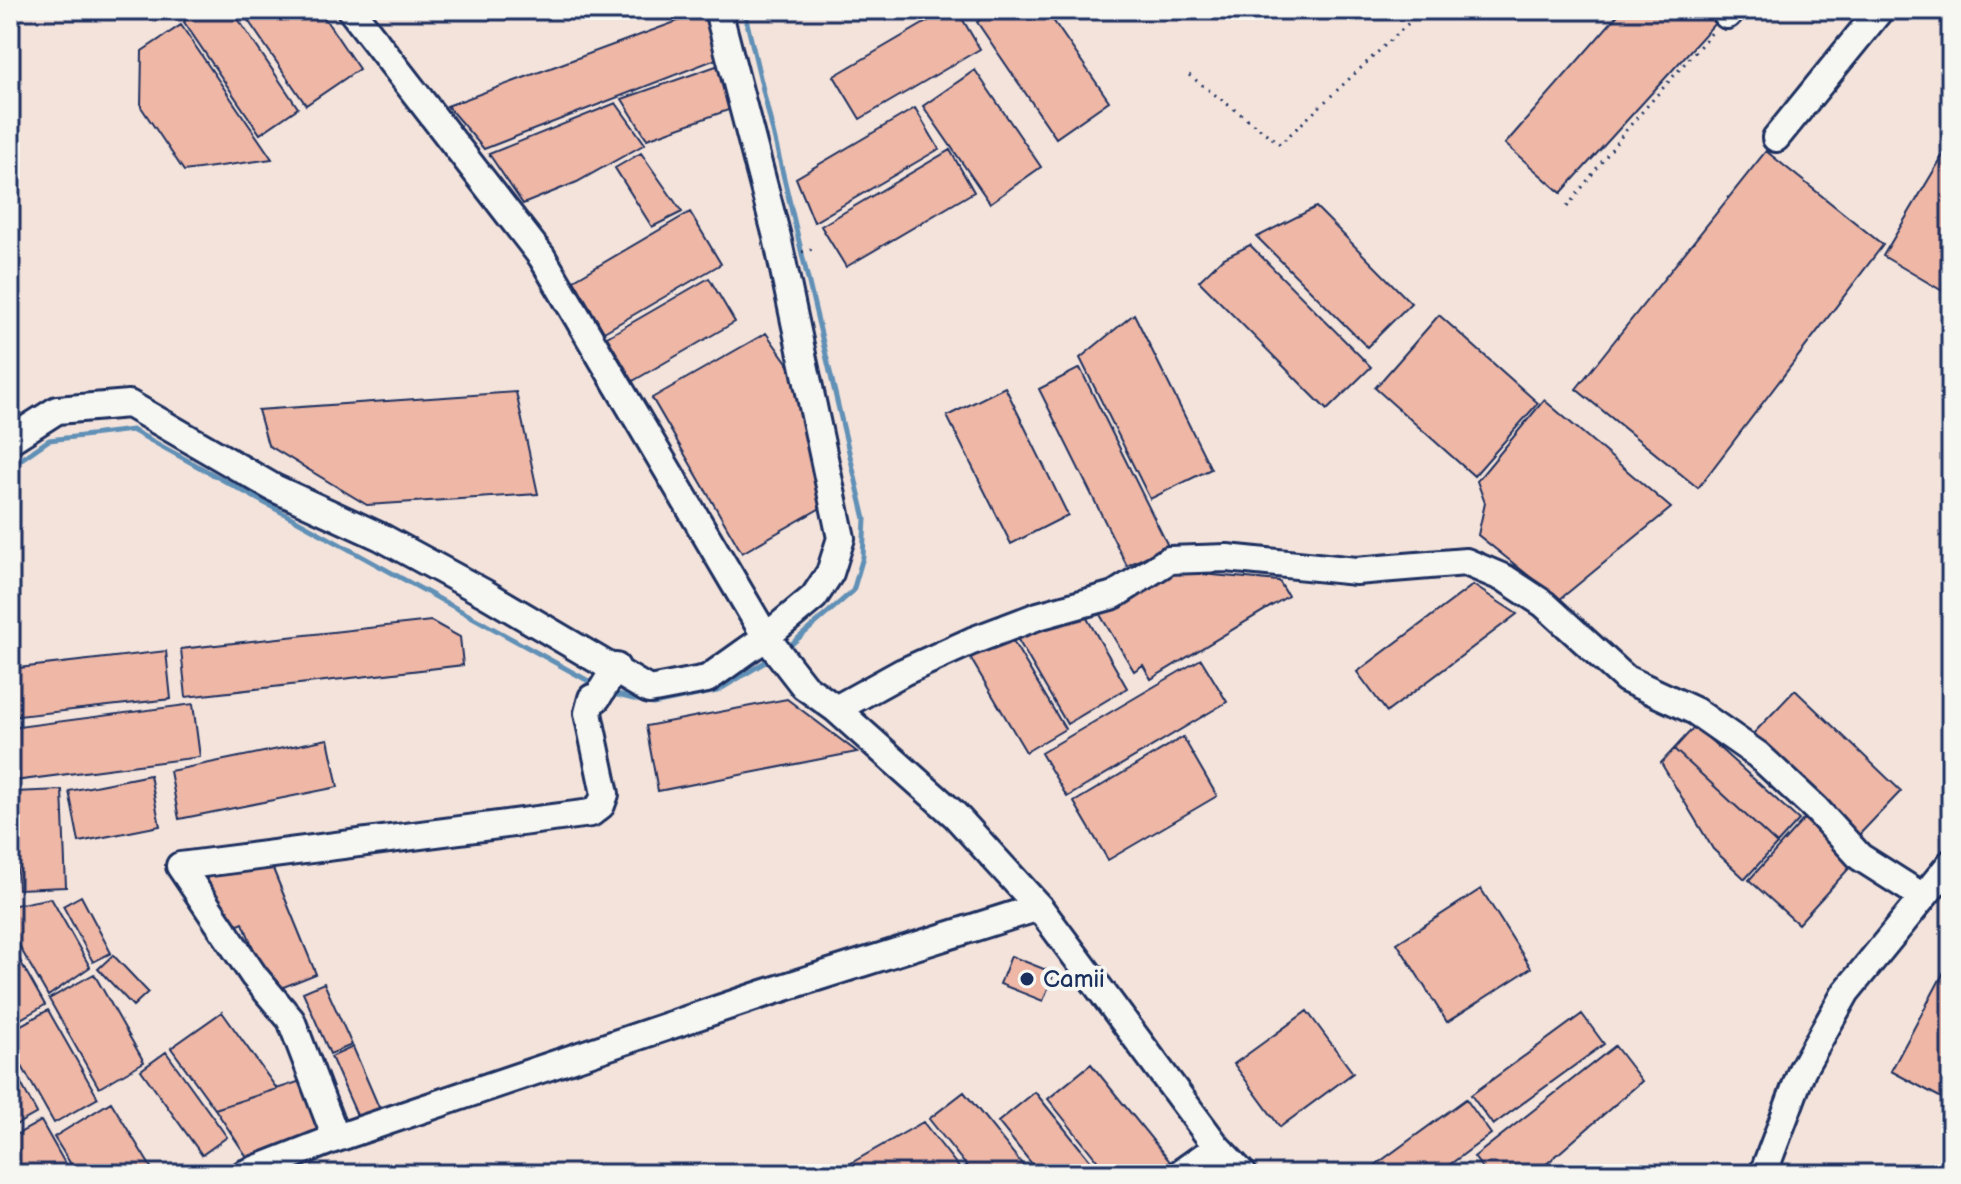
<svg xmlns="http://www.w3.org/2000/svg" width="1961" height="1184" font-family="'Balsamiq Sans',sans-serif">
<rect width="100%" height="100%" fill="#f4e3db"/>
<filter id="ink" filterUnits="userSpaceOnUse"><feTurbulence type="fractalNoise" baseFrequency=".0125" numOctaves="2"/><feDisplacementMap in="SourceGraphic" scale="16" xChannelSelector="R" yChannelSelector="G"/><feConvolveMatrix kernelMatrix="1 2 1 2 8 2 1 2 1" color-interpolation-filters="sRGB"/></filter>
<g filter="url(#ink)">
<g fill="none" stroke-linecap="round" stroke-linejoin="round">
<path stroke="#6190b6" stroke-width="5" d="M744 10 865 519 863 557 853 591 787 648
M10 467 49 440 132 430 594 684
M610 693 653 704 717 691 772 658"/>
</g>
<path fill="#efb7a5" stroke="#1b2f5e" stroke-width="2" d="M194 10H232L298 108 260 134 184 22Z
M241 10H319L359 69 306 105Z
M947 10H957L980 49 860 119 834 76Z
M994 10H1046L1109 101 1056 138 977 22Z
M1622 10H1727L1561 193 1505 144Z
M705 11 719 58 484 149 447 106Z
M181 25 272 159 184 171 141 107 142 51Z
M719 65 734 108 647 139 622 99Z
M975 70 1041 167 990 203 923 106Z
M616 103 645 144 577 182 523 204 489 154Z
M915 108 939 149 814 222 796 178Z
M1951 142V296L1883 256Z
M950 150 974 192 846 267 821 226Z
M1766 151 1883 245 1698 488 1576 389Z
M641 153 682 212 652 227 615 168Z
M1316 207 1411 303 1367 347 1257 237Z
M690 212 721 264 604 332 574 280Z
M1250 245 1371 367 1327 410 1199 281 1222 259Z
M709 278 735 322 633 381 607 337Z
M1134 314 1211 469 1150 499 1080 358Z
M1439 315 1538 403 1474 476 1375 388Z
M766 333 803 385 824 506 742 553 652 398Z
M1080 368 1168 546 1127 566 1039 389Z
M1005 387 1068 515 1011 544 947 416Z
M516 392 538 494 367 505 268 445 258 410Z
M1544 400 1671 508 1559 600 1478 535 1485 503 1477 481Z
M1168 571 1279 581 1288 596 1151 679 1143 665 1134 671 1099 613Z
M1473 585 1517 614 1387 712 1357 672Z
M1084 613 1127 688 1067 724 1017 638Z
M431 621 460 637 463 665 186 697 181 649Z
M1007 631 1065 729 1026 752 968 654Z
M166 651 171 699 10 717V669Z
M1201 659 1227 702 1067 797 1041 753Z
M1795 690 1901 791 1856 838 1750 737Z
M787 699 857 752 658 791 646 726Z
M193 704 200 757 14 781 10 728Z
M1695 726 1799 820 1777 844 1674 749Z
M1183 737 1217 796 1108 860 1074 802Z
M328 739 338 787 179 819 170 771Z
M1674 749 1777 844 1745 879 1713 849 1661 763Z
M150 775 160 826 79 842 69 791Z
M62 790 66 887 18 889 14 792Z
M1804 819 1853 864 1798 924 1749 880Z
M271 864 316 974 271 992 243 923 227 930 203 873Z
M1481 889 1531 968 1447 1022 1397 943Z
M81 896 111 953 93 962 63 906Z
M51 898 90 967 48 996 10 930V906Z
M10 943 45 1005 10 1025Z
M113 955 148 992 133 1006 98 969Z
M1011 956 1054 973 1043 1001 1000 984Z
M1944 972 1951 976V1103L1891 1071Z
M94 974 144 1062 99 1088 49 999Z
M324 983 352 1045 330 1054 303 992Z
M48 1010 98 1098 54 1123 10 1045V1031Z
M1307 1011 1353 1073 1280 1127 1234 1064Z
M222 1012 277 1089 215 1109 171 1048Z
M1582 1014 1604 1044 1493 1125 1471 1095Z
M1615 1046 1642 1081 1535 1174H1487L1474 1157Z
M353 1047 381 1112 360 1122 331 1057Z
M166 1052 227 1137 202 1155 141 1070Z
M10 1063 37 1113 10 1128Z
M1091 1064 1172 1164 1160 1174H1108L1048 1099Z
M304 1080 322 1136 249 1160 215 1109Z
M964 1092 1030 1174H973L929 1119Z
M1035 1092 1101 1174H1040L998 1122Z
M1466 1099 1491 1134 1437 1174H1363Z
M111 1102 155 1174H77L54 1137Z
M41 1121 71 1174H10V1138Z
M923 1122 964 1174H853L846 1166Z"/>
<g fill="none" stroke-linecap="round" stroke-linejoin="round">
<defs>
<path id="minor" d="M351 10 542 257 766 637 804 686 836 709 955 815 1039 907 1217 1147 1243 1174
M1727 15 1732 10
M1776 138 1880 10
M10 440 57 410 129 404 274 488 381 537 486 594 649 690 707 679 766 637 814 597 830 573 841 538 777 237 718 10
M836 709 903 672 972 641 1038 616 1114 595 1169 560 1227 558 1356 571 1466 562 1506 579 1544 604 1626 679 1695 711 1758 755 1816 809 1860 857 1923 897
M336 1138 291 1020 254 976 180 866 591 813 601 805 605 794 588 713 592 698H597L616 667
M244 1174 331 1140 763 994 1039 907
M1179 1174 1217 1147
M1763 1174 1802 1070 1846 992 1951 863"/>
</defs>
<use href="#minor" stroke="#1b2f5e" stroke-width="32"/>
<path stroke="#1b2f5e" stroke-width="3" stroke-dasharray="2 6" stroke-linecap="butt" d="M1189 75 1280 144 1414 18V10
M1567 207 1627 129 1714 30
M802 252 813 249"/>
<use href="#minor" stroke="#f6f6f2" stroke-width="26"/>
</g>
</g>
<circle fill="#1b2f5e" stroke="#f6f6f2" stroke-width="3" cx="1027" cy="979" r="8"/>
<g text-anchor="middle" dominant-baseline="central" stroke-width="8" stroke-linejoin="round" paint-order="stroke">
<g font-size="24" fill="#1b2f5e" stroke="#f6f6f2" text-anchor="start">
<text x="1043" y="979">Camii</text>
</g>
</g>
<rect width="1961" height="1184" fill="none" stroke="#f6f6f2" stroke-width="40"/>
<rect x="20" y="20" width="1921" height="1144" fill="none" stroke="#1b2f5e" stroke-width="3" filter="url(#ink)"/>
</svg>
